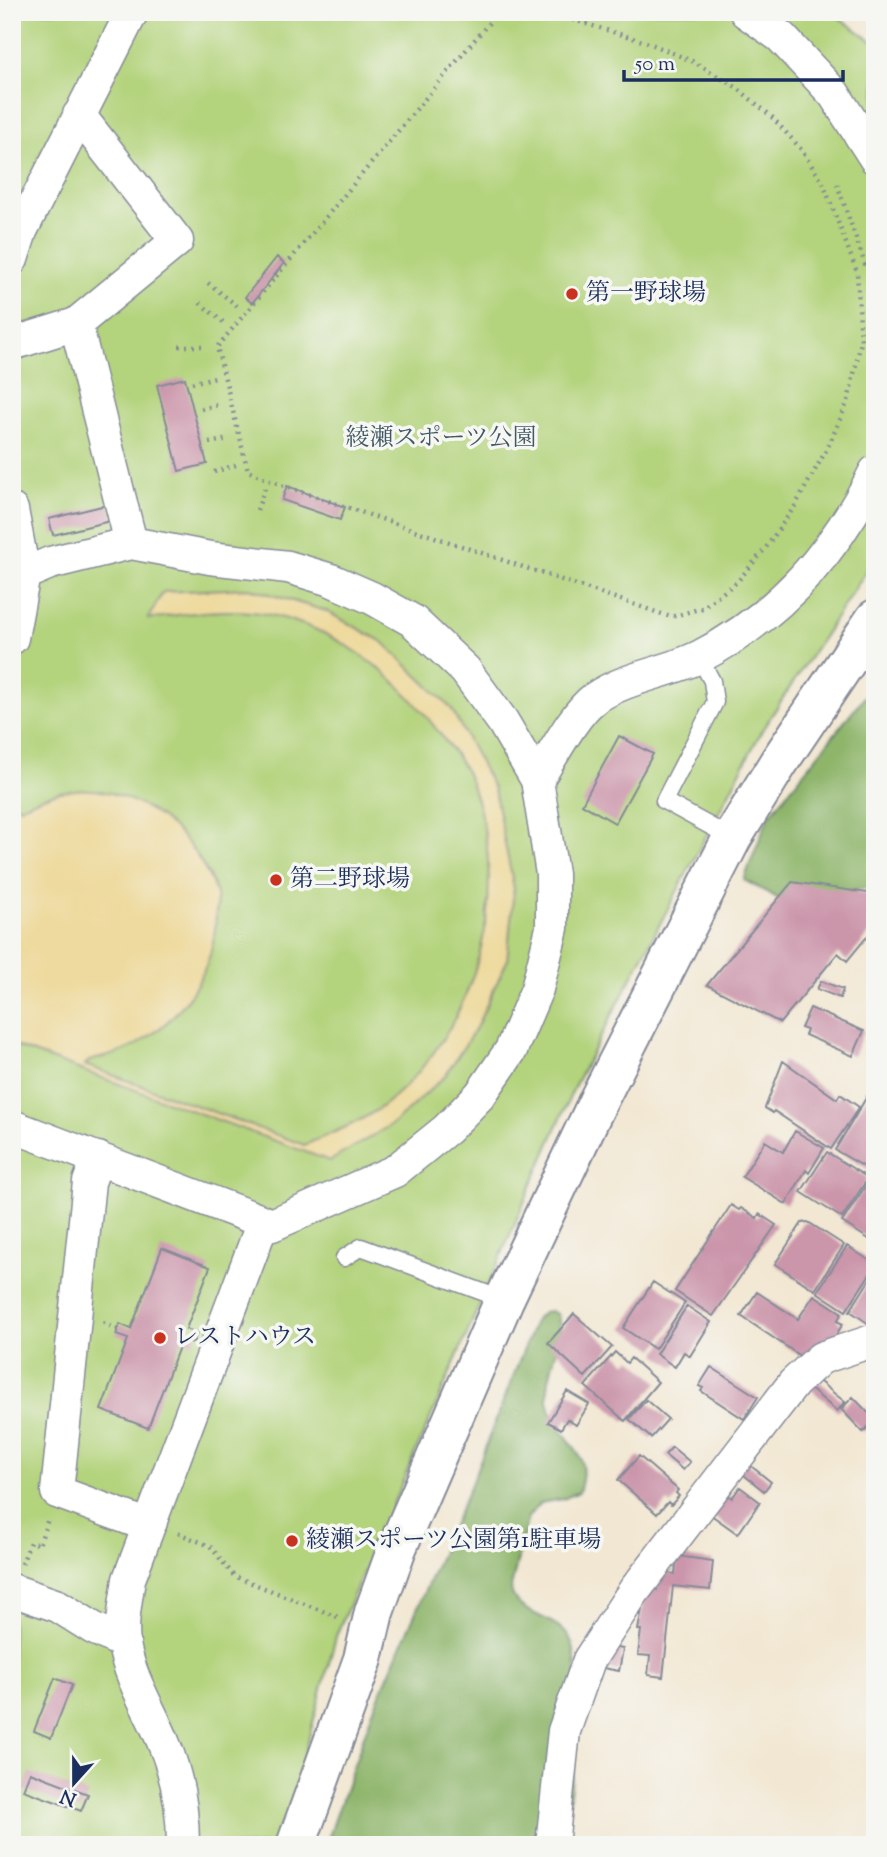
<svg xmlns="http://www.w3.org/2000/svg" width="887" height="1857" font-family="'Sorts Mill Goudy','Noto Serif JP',serif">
<rect width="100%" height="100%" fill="#f6f6f2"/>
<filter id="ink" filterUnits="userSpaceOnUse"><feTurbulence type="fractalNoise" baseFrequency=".0143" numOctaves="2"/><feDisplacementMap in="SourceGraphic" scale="14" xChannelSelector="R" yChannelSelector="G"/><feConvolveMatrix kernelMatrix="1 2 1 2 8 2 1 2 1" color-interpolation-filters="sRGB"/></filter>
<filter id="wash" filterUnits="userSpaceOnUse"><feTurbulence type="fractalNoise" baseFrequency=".00686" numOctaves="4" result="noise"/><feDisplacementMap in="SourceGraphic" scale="28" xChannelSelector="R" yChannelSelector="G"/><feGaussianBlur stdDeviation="1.57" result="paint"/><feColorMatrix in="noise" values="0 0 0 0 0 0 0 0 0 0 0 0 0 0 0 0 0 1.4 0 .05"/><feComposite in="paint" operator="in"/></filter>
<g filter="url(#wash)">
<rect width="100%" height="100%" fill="#f2e7d2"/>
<path fill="#b3d37b" stroke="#67816c" stroke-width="2" d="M12 12H115L12 215Z
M119 12H831L875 43V558L762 730 575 1085 337 1633 280 1845H12V229Z"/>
<path fill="#8eb56b" stroke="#547264" stroke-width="2" d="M875 679V887L781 900 744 880 768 817 870 690Z
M551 1311 558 1315C566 1344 542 1375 549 1405 558 1443 594 1445 579 1492L563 1499 540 1503 528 1517 511 1587C512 1617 558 1613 571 1641 575 1648 575 1659 576 1667 582 1726 570 1786 564 1845H326L372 1713 469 1489 535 1321 543 1312Z"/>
<path fill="#eeda9e" stroke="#84847e" stroke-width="2" d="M249 588 326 611 383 642 451 708 494 789 514 888 507 961 476 1028 445 1076 394 1123 330 1161 12 1045V801L20 807C33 801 45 795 60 792 113 780 169 813 197 856 204 867 214 882 216 895 217 901 216 910 216 916 215 971 182 1019 134 1046 121 1054 103 1057 89 1061L85 1065 304 1145C332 1133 365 1121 389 1101 477 1027 512 896 473 788 464 762 443 738 427 717 389 669 335 630 275 616 234 606 189 613 148 619L163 592Z"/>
<g id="blocks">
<path fill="#cb95aa" d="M277 257 284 263 252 303 245 297Z
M185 378 207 464 179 471 157 385Z
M287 486 345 507 340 520 282 500Z
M110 504 114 520 53 535 49 519Z
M619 736 653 754 615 823 582 804Z
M792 882 875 894V927L847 961 838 953 780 1023 707 985Z
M821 981 843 989 840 998 817 989Z
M810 1008 864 1031 853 1056 805 1035 807 1030 801 1028Z
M783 1061 837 1099 840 1094 859 1107 831 1149 774 1111 773 1113 765 1108Z
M875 1083V1173L835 1150Z
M795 1131 824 1148 809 1173 806 1170 786 1204 742 1177 765 1141 783 1152Z
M827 1152 868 1178 842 1218 801 1192Z
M870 1179 875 1182V1243L842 1222Z
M731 1205 739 1210 741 1208 757 1218 759 1214 776 1225 713 1316 675 1291Z
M808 1222 844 1245 815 1290 775 1264 802 1223Z
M847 1246 875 1264V1266L846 1311 817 1292Z
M162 1248 210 1267 186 1329 197 1333 193 1343 182 1339 148 1428 101 1410 128 1339 116 1335 120 1324 131 1329Z
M875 1271V1322L872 1326 850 1311Z
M653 1282 685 1303 655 1349 623 1328Z
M757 1292 798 1319 814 1295 842 1313 837 1321 843 1324 827 1348 809 1362 741 1316Z
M687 1306 711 1322 690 1356 684 1352 675 1367 656 1354Z
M574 1314 612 1347 585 1377 548 1343Z
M615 1352 627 1363 631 1358 658 1382 625 1421 585 1386Z
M711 1367 758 1397 744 1419 701 1391 703 1388 699 1386Z
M815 1378 845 1402 837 1411 808 1387Z
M567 1391 589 1404 576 1425 567 1419 561 1429 548 1422Z
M853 1397 875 1420 863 1432 841 1409Z
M646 1400 668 1419 651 1438 629 1419Z
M672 1447 690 1462 683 1470 665 1455Z
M639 1456 678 1490 676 1493 679 1496 671 1505 668 1502 657 1514 618 1480Z
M746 1462 771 1482 764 1491 739 1471Z
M740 1487 760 1502 738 1534 707 1512 722 1491 732 1498Z
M677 1556 713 1561 710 1590 673 1586 663 1677 648 1675 650 1656 638 1655 641 1630H638L646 1588 657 1590 658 1572 675 1574Z
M607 1646 623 1649 619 1671 603 1668Z
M55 1678 72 1685 51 1738 34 1731Z
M30 1772 88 1794 81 1811 23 1790Z"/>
</g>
</g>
<g filter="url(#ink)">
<use href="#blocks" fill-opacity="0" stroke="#868b98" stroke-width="2"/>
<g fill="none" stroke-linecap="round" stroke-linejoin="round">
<defs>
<path id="lane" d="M699 657 712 681 715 702 664 801 732 838
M344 1258 361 1247 504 1300"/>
<path id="street" d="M746 12 781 37 834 94 875 158
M12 259 21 231 132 12
M76 324 131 543
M12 344 76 324 177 241 79 115
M12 510 24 574 12 638
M537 780C552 757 574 713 595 698 626 677 666 673 699 657 780 616 835 552 875 472
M12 1126 272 1225 395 1171 447 1129 480 1095 511 1050 537 989 552 928V874L537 780 503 722 465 670 413 621 372 598 331 580 288 567 210 558 131 543 50 563 24 574
M98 1158 89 1182 57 1492 136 1521 151 1522
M12 1590 58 1606 93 1628 123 1642
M183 1845C183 1809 178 1777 164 1744 151 1711 130 1680 124 1644 121 1623 126 1600 129 1579L263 1222
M552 1845 564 1731 589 1660 634 1591 794 1383 821 1358 875 1340"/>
<path id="secondary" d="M296 1845 363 1659 374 1612 397 1548 504 1300 600 1097 732 838 779 762 875 619"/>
</defs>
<use href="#lane" stroke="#868b98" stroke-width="19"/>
<use href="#street" stroke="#868b98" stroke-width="35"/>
<use href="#secondary" stroke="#868b98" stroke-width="42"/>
<path stroke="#868b98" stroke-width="4.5" stroke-dasharray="2 5" stroke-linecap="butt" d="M498 12 217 347 248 471 284 486 671 617 702 608 737 582 765 549 795 506 828 447 848 401 861 342 857 272 823 183 800 148 771 116 736 87 694 62 649 43 547 12
M837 184 866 267
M208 283 240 308
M200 303 223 322
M179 346H204
M192 383 215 377
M201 409 221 404
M209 443 229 439
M214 472 236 465
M257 510 266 485
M103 1323 118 1329
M178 1533 210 1546 234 1576 340 1618
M22 1564 30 1542 39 1545 48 1519"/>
<use href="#lane" stroke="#fff" stroke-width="16"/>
<use href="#street" stroke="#fff" stroke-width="32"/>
<use href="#secondary" stroke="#fff" stroke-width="38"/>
</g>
</g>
<g fill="#c8321e" stroke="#f6f6f2" stroke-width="2.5">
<circle cx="572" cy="294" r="7"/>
<circle cx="276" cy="880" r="7"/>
<circle cx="160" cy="1338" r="7"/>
<circle cx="292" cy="1541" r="7"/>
</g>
<g text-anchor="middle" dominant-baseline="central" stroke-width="7" stroke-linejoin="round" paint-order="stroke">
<g font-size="24" fill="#1b2f5e" stroke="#f6f6f2" text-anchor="start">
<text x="586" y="294">第一野球場</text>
<text x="290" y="880">第二野球場</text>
<text x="174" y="1338">レストハウス</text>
<text x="306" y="1541">綾瀬スポーツ公園第1駐車場</text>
</g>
<g font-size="24" fill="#415865" stroke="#f6f6f2">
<text x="441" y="439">綾瀬スポーツ公園</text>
</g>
</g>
<rect width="887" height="1857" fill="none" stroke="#f6f6f2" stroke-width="42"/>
<g transform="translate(74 1783) rotate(201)" stroke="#f6f6f2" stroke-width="5" paint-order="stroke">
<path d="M0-5L12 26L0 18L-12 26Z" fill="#1b2f5e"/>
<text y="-10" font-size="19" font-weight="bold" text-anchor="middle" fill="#1b2f5e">N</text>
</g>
<path d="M624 70v10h219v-10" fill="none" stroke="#1b2f5e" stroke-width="3.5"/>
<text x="635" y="70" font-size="21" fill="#1b2f5e" stroke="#f6f6f2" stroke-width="5" paint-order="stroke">50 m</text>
</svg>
